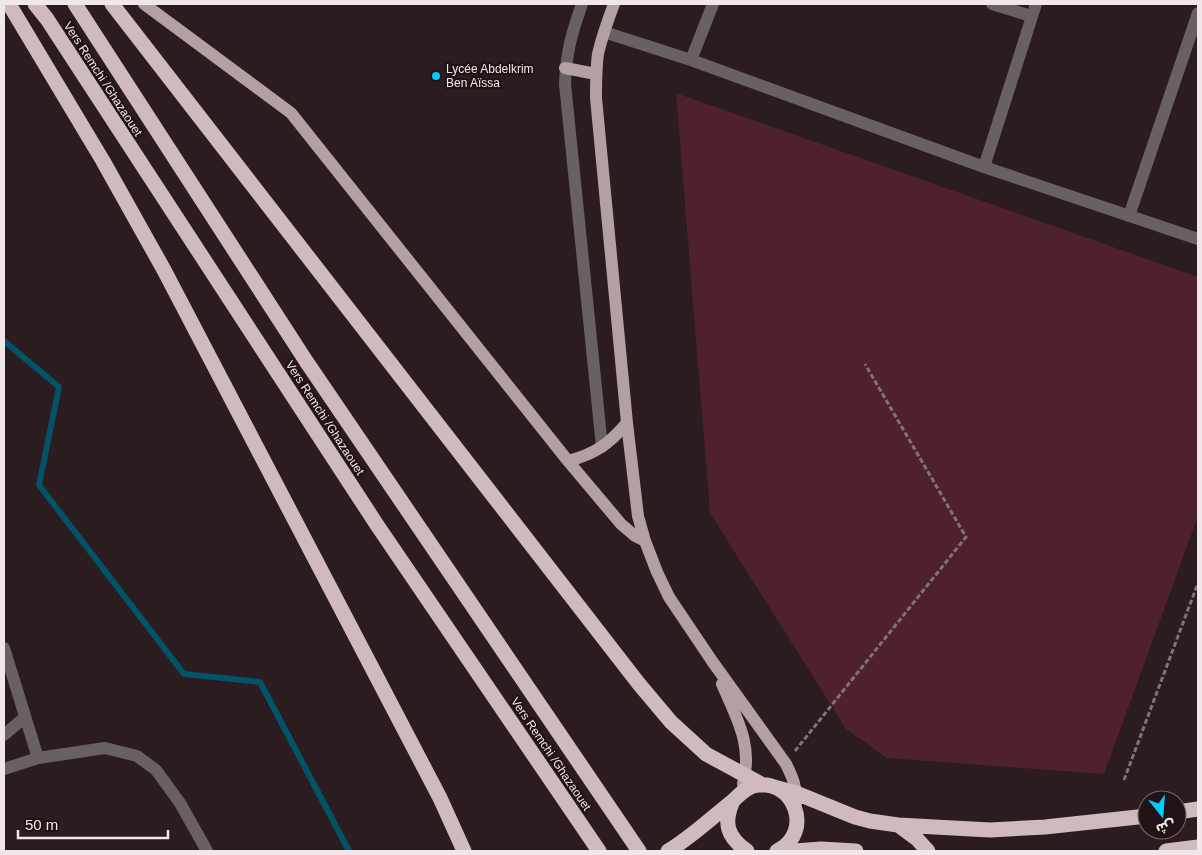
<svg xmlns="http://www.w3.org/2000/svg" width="1202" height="855" font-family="Arial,'Noto Sans Arabic',sans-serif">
<rect width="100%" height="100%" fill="#2b1c1f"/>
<path fill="#4e212b" d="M676 93 1198 277V516L1104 774 887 758 846 729 710 513Z"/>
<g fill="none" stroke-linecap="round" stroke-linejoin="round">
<path stroke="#015368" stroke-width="6" d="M4 341 59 387 39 485 184 674 260 682 349 851"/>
<path stroke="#807375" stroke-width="3" stroke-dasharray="5 2.5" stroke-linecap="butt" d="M795 751 966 537 865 364
M1124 780 1198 583"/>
<path stroke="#696061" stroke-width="12" d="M582 4C572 32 566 53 565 84L602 447
M992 4 1031 16
M604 32 691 60 984 167 1198 239
M691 60 713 4
M984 167 1036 4
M1129 216 1198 13
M4 648 38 758
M4 735 25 717
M4 769 38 758 105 748 137 756 156 770 180 803 207 851"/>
<path stroke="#b2a0a3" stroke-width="12" d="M144 4 291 113 568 461 621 524 635 536 645 541
M614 4C608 20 602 36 598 54 596 68 596 83 596 98L627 423 638 516 645 541 657 572 669 597 712 661 786 764C792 776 797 787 796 802
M565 68 596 74
M568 461C595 454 609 444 627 423
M722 684C737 719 753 745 743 784"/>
<path stroke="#cfbabd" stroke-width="15" d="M9 4 103 161 164 270 440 798 464 851
M35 4 47 19 377 525 599 851
M75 4 306 361 639 851
M112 4 639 684 671 722 706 754 763 785
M774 787 796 793 855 817 870 821 898 825 990 830 1045 827 1147 816
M733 801C723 823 727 837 747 851
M1177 812 1198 809
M898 825 917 839 928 851
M668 851C690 838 709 820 729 804 737 798 743 789 753 786 794 776 815 833 777 851
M795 851 821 849 856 851
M1166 851 1198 847"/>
</g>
<circle fill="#00cbf9" stroke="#211315" stroke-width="2" cx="436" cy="76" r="5"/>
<g text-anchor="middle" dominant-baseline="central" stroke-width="4.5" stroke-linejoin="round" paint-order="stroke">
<g font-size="12" fill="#f2e7e8" stroke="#211315" text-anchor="start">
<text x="446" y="69">Lycée Abdelkrim<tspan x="446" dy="14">Ben Aïssa</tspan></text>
</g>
<g font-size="12" fill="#f2e7e8" stroke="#211315">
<text transform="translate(103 79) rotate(57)">Vers Remchi /Ghazaouet</text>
<text transform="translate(325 418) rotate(57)">Vers Remchi /Ghazaouet</text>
<text transform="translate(551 754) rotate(56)">Vers Remchi /Ghazaouet</text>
</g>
</g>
<rect width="1202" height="855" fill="none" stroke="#f2e7e8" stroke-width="10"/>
<g transform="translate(1162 815) rotate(163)"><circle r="24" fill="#211315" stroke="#756869"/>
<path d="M0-4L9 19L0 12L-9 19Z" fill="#00cbf9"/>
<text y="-8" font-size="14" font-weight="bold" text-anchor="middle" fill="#f2e7e8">ش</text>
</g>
<path d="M18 830v8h150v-8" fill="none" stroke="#f2e7e8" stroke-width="2.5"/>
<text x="25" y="830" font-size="15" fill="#f2e7e8" stroke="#211315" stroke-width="4" paint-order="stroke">50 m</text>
</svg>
